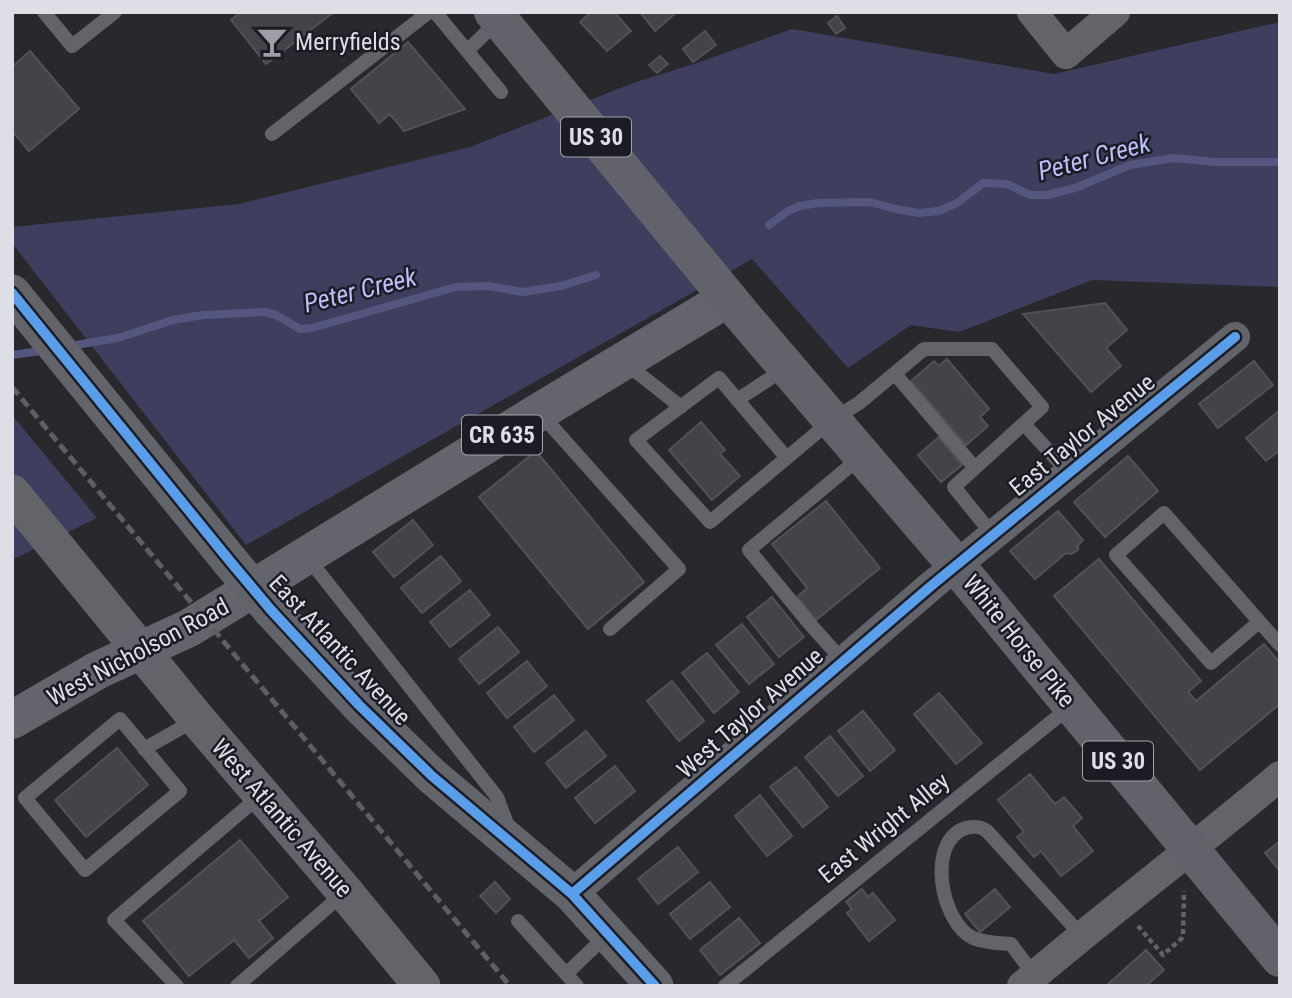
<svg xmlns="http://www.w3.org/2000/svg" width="1292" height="998" font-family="'Roboto Condensed',sans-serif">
<rect width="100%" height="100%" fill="#28282d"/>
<path fill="#3e3f5f" d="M1280 22V287L1092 280 959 332 911 325 848 368 752 259 246 545 12 243V227L239 204 470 147 636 82 694 64 792 29 1054 74Z
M12 415 97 518 12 560Z"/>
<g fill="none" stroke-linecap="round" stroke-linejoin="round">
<path stroke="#555680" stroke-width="8" d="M769 225 788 211 800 206 818 203 870 202 896 209 918 213 939 211 957 203 983 183 1007 184 1030 195H1047L1075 188 1130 165 1174 158 1215 162H1280
M70 346 118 338 173 320 203 315 264 312 276 315 300 329 312 328 456 287 488 286 523 292 561 286 596 275
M12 355 47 350"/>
</g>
<path fill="#434348" stroke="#515156" stroke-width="2" d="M241 12H334L266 64 231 20Z
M591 12H614L631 31 607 51 580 22Z
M640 12H677L655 31Z
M837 16 845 28 836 34 828 23Z
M705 31 716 45 693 62 683 49Z
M408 42 465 109 404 131 390 114 379 123 351 89Z
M30 51 79 109 29 151 12 131V67Z
M660 56 668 64 657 73 649 65Z
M1105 303 1127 330 1106 348 1121 366 1091 392 1023 314Z
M947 359 989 409 980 417 988 426 966 445 911 381 934 361 939 366Z
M1254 361 1273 385 1218 428 1199 404Z
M1280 410V450L1266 461 1246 438Z
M701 422 725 450 720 454 740 476 712 500 669 450Z
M939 437 962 465 941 482 918 455Z
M536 451 644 582 588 629 479 497Z
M1128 456 1158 491 1105 537 1074 502Z
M826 501 880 568 816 620 797 597 807 588 772 544Z
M1058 511 1083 540 1078 545V550L1071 554 1066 553 1035 579 1010 551Z
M413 520 433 545 394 577 373 552Z
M441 556 461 581 422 613 401 588Z
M1099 559 1201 681 1188 692 1196 701 1264 644 1280 663V704L1200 770 1054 596Z
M470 590 490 615 450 647 430 622Z
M772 597 804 637 779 657 747 617Z
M742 624 774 664 749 684 716 645Z
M498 627 519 652 479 684 459 659Z
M707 653 739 692 714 713 682 673Z
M527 661 547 686 507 718 487 693Z
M672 681 704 721 679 741 647 701Z
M939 693 982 743 956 764 914 714Z
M554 695 574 720 534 752 514 727Z
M863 711 895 750 870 771 838 731Z
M586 731 606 756 566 788 546 763Z
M830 736 863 776 838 796 805 757Z
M117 748 148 785 86 837 55 800Z
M615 766 635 791 595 823 575 798Z
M796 767 828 807 803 827 770 787Z
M1030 774 1055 804 1064 797 1082 818 1073 826 1093 851 1061 876 1041 851 1034 857 1017 837 1024 832 998 800Z
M760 795 792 836 767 856 735 816Z
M240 840 288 897 259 921 273 938 249 958 234 940 189 976 143 921Z
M1280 841V871L1265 853Z
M678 847 698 872 658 904 638 879Z
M495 882 510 899 496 913 480 896Z
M710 882 730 907 690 939 670 914Z
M862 889 868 897 873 893 895 920 869 941 847 913 852 909 846 902Z
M995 889 1010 907 980 932 965 914Z
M739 918 760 943 720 975 700 950Z
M1146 950 1164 970 1149 983 1151 986H1106Z"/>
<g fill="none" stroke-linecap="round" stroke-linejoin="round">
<path stroke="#636368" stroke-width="4.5" stroke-dasharray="5 3.5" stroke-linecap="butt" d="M1138 926 1163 955 1182 938 1183 935 1184 891"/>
<path stroke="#63646a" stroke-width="14" d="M44 12 72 46 115 12
M435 12 501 92
M467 51 499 20
M272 134 429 12
M624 362 681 407
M895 374 975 468
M737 400 786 368
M540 413 679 569 610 629
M1024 424 1069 473
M786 457 719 378 636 440 710 522 832 420 859 403 924 349H992L1042 407 954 487 993 535
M307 557 497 797 509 829
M1259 622 1211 663 1116 555 1164 513 1280 645
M843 661 809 623 749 550 862 456
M120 719 180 791 85 870 25 798Z
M144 749 195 720
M518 921 577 986
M566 974 608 934
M1034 975 1011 944C998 943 985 943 973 938 940 922 926 840 966 828 974 826 980 826 987 831L1081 935
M177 986 114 920 261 795
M237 986 344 893
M725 986 1071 706"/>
<path stroke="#63646a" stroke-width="30" d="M1032 12 1066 54 1115 12
M572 894 931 586 1235 337
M1022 986C1106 914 1195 848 1280 776"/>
<path stroke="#63646a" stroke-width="37" d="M12 293 229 560
M12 493 197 719 345 892 422 986
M271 610 359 705 432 776 572 894 655 986"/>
<path stroke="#64646d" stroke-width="38" d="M12 720 98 670 189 628 539 412 728 298"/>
<path stroke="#62626b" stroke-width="38" d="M493 12 742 315 956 565 1280 958"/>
<path stroke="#5e5e63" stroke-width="5" stroke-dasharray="10 5" stroke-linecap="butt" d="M12 387 510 986"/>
<path stroke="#63646a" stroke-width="37" d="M229 560 271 610"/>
<defs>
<path id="cycleway" d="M12 293 229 560 271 610 359 705 432 776 572 894 655 986
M572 894 931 586 1235 337"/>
</defs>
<use href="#cycleway" stroke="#1b1c26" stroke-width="15"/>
<use href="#cycleway" stroke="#5a9eea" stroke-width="10"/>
</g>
<defs>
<symbol id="bar-bare" viewBox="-9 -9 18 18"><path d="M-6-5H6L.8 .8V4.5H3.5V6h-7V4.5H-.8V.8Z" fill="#9e9fa5" stroke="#1b1c26" stroke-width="2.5" paint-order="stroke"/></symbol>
</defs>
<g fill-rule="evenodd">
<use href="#bar-bare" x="250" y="20" width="44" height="44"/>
</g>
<g text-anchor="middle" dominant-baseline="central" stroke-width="5" stroke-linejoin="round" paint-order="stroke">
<g fill="#1b1c26" stroke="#a4a4ac" stroke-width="2">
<rect x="561" y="117.5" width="70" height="39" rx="5"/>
<rect x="462" y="415.5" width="80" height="39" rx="5"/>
<rect x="1083" y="741.5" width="70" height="39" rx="5"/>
</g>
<g font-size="23" font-weight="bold" fill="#dedfe6">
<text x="596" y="137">US 30</text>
<text x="502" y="435">CR 635</text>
<text x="1118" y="761">US 30</text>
</g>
<g font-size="24" fill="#dedfe6" stroke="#1b1c26" text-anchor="start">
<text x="295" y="42">Merryfields</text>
</g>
<g font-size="24" fill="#dedfe6" stroke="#1b1c26">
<text transform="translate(1082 435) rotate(-39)">East Taylor Avenue</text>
<text transform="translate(1019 641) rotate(51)">White Horse Pike</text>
<text transform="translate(340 650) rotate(47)">East Atlantic Avenue</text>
<text transform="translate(138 652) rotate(-28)">West Nicholson Road</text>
<text transform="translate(750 713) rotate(-41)">West Taylor Avenue</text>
<text transform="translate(282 818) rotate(49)">West Atlantic Avenue</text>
<text transform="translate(884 828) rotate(-39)">East Wright Alley</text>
</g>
<g font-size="26" font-style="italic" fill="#bcbff9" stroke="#1b1c26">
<text transform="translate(1094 157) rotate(-15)">Peter Creek</text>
<text transform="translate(360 290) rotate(-14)">Peter Creek</text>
</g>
</g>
<rect width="1292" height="998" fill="none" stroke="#dedfe6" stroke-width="28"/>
</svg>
